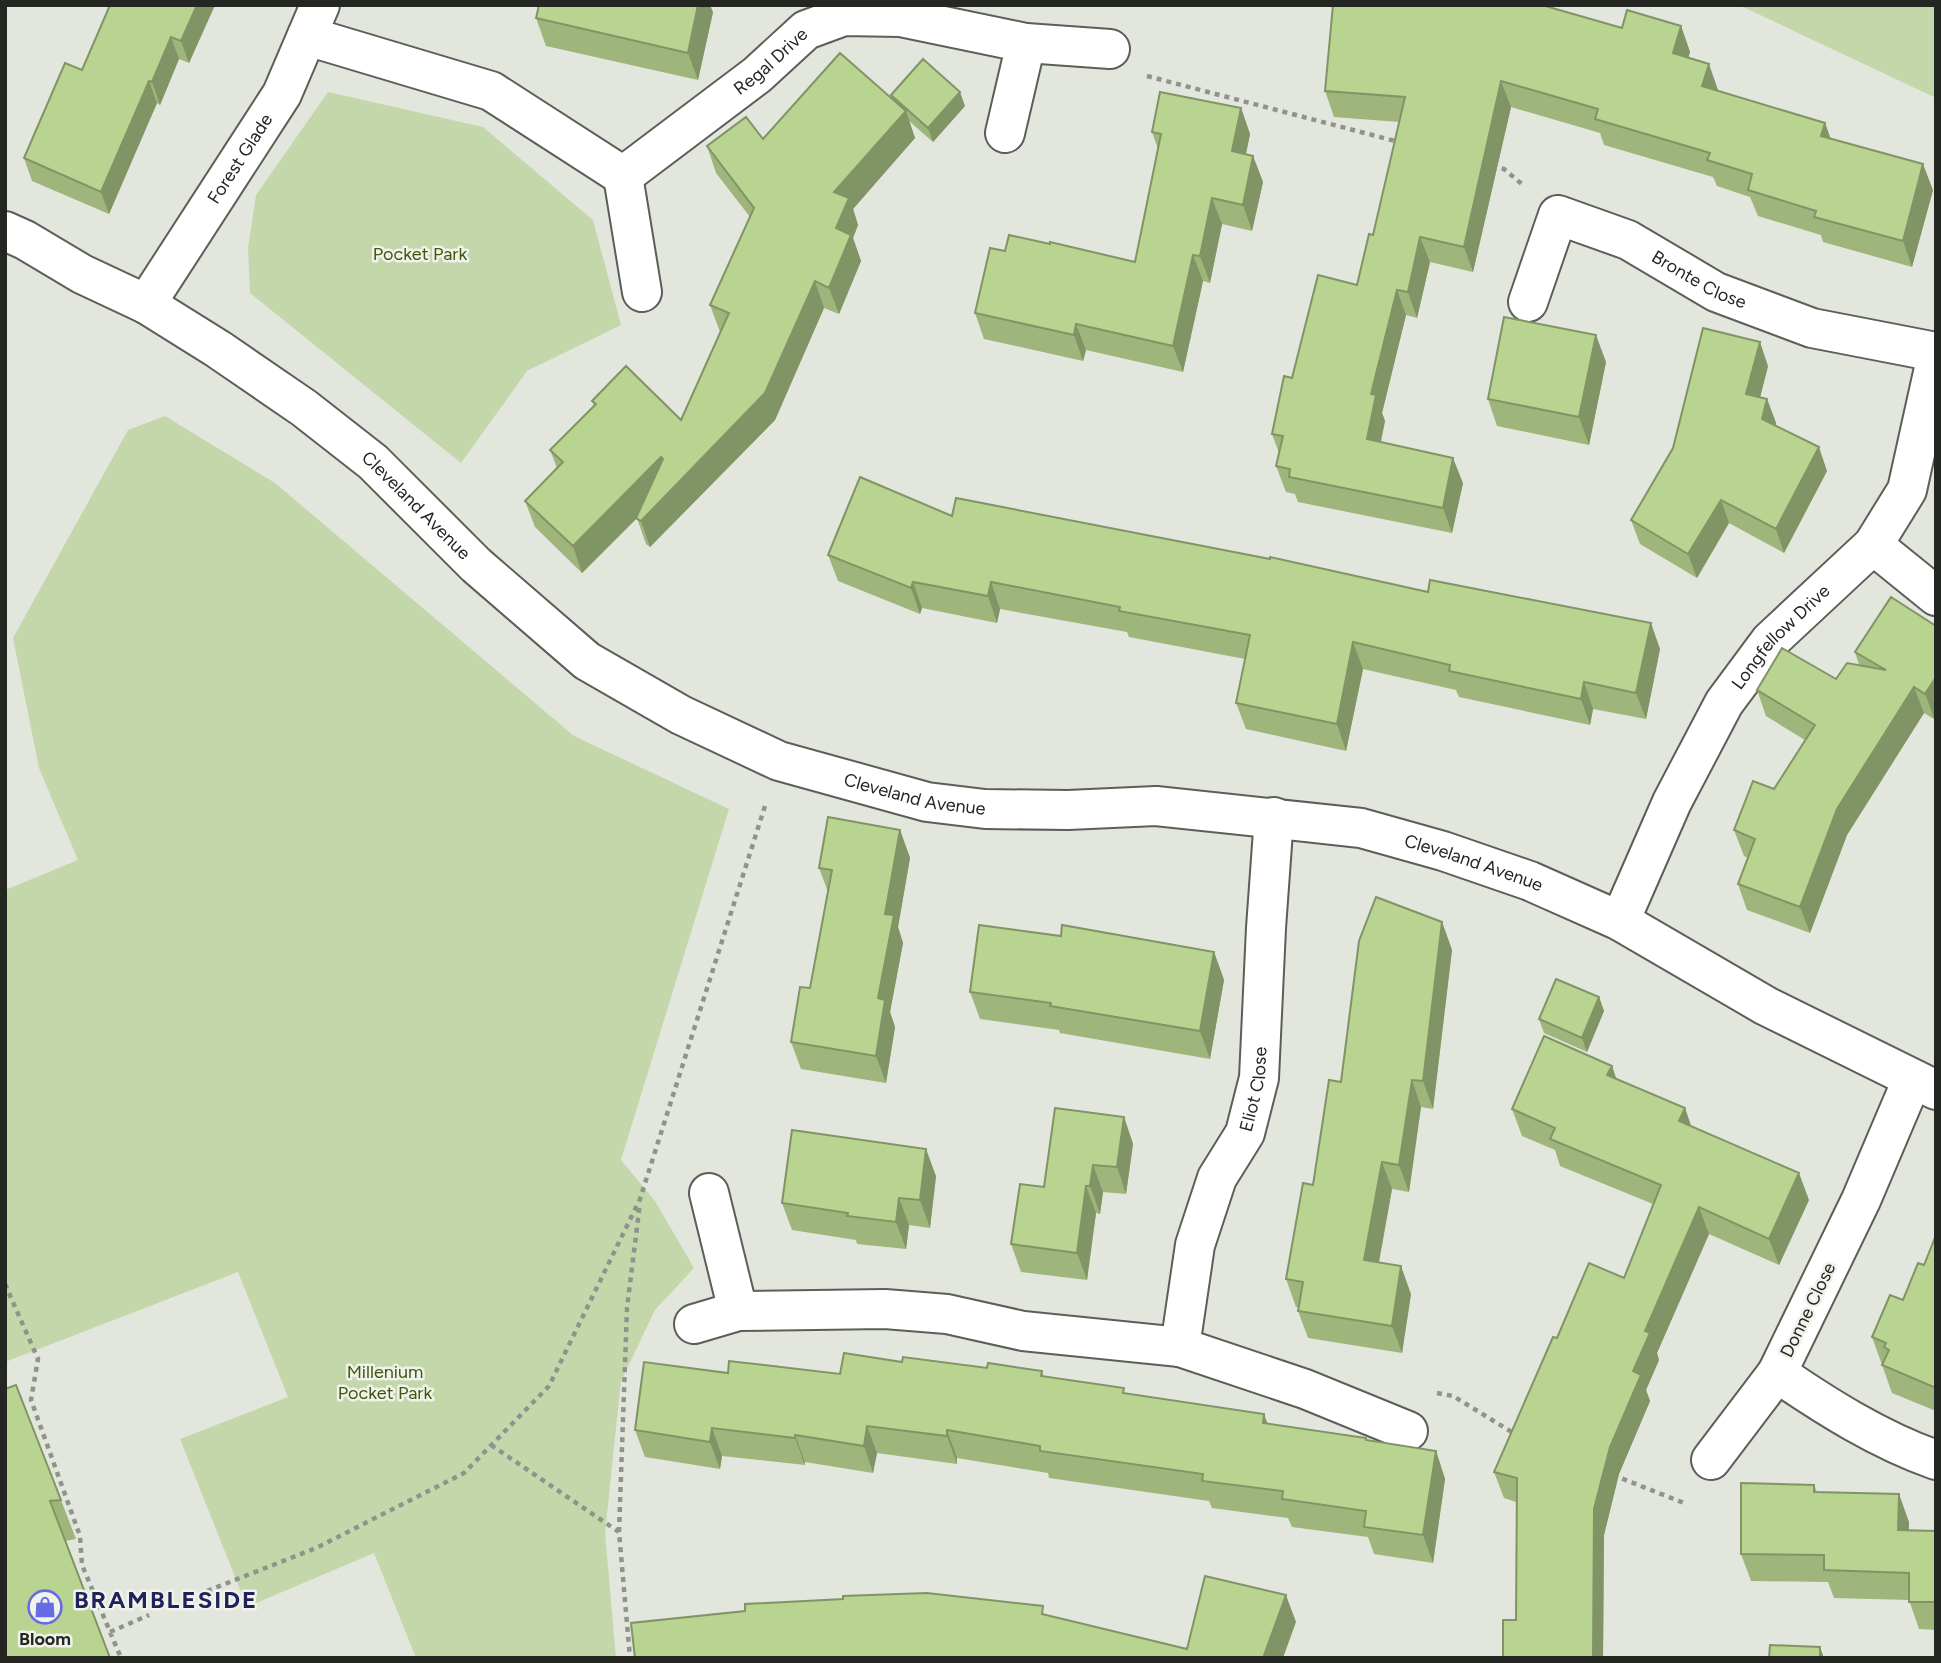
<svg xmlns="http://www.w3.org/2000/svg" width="1941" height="1663" font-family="Figtree,sans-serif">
<rect width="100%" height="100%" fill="#e2e6dd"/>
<path fill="#c4d7ab" d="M1739 5H1936V98Z
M328 92 483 127 593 220 621 325 527 371 461 463 250 293 248 248 256 195Z
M165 416 275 483 574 736 729 809 621 1160 655 1201 694 1268 655 1310 621 1381 605 1533 616 1658H416L374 1553 247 1607 180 1439 288 1397 238 1272 5 1362V890L78 860 39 768 13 638 128 430Z"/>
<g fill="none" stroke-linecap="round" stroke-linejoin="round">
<defs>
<g id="minor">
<path id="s1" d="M307 36 491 91 623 176 757 75 806 30 844 16 900 17 1026 43 1110 49"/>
<path d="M1005 133 1026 43"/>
<path d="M623 176 642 292"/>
<path id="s2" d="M5 231 25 240 82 274 146 304 218 349 304 408 373 462 476 565 587 661 681 715 779 761 927 802 985 809 1068 810 1156 806 1361 828 1443 851 1530 881 1620 921 1766 1006 1936 1090"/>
<path id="s3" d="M1528 302 1558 215 1628 240 1716 292 1812 328 1936 352"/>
<path id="s4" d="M146 304 282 94 320 5"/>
<path d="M1873 545 1936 596"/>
<path id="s5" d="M1620 921 1672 802 1724 703 1770 641 1873 545 1907 490 1936 359"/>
<path d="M1912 1080 1861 1200 1777 1373C1827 1407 1879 1440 1936 1460"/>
<path id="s6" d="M709 1193 738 1311 885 1309 947 1314 1023 1331 1180 1347 1195 1245 1217 1178 1245 1133 1259 1078 1266 928 1274 817"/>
<path d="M694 1324 738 1311"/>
<path d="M1180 1347 1305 1389 1408 1431"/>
<path d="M1711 1460 1777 1373"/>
</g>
</defs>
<use href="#minor" stroke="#5b5f57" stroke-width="42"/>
<path stroke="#90938c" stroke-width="4.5" stroke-dasharray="5 5" stroke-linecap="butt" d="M1147 76 1399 142
M1492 166 1504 169 1523 185
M5 1284 38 1359 31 1400 80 1536 82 1565 121 1658
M1437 1393 1453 1396 1515 1434
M491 1445 619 1532 630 1658
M1613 1475 1684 1503
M619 1532 627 1308 640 1203
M207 1591 316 1548 464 1473 549 1386 640 1199 765 806
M110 1632 149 1615"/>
<use href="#minor" stroke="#fff" stroke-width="38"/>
</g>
<path fill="#9eb67c" d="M215 5 189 63 179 59 160 105 157 103 109 214 32 181 24 158 82 70Z
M713 12 698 80 546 46 536 18Z
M1681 26 1690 52 1688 58 1718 90V91L1825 123 1830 138 1933 190 1912 267 1823 242 1821 235 1758 216 1750 197 1717 186 1713 177 1604 145 1600 133 1511 107 1473 272 1430 262 1417 318 1406 315 1382 413 1385 421 1381 442 1463 483 1452 533 1298 502 1295 494 1286 492 1276 466 1279 453 1272 434 1292 378 1357 285 1373 235 1399 122 1334 117 1325 91 1622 28Z
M891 95 965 106 933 142 909 121 915 138 853 209 858 225 853 238 861 261 839 314 824 308 775 420 650 547 646 544 637 518 582 573 535 527 525 501 557 468 550 450 594 406 592 401 681 420 720 332 710 305 750 217 716 173 707 146 763 139 893 100Z
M1241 108 1250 134 1246 154 1253 156 1263 182 1252 231 1222 224 1210 283 1203 281 1183 372 1086 350 1083 361 984 339 975 313 1005 251 1050 244 1135 262 1158 149 1152 132Z
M1606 362 1589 445 1497 426 1488 399Z
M1768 366 1760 397 1767 399 1776 423 1775 425 1827 471 1784 553 1729 523 1697 578 1640 544 1631 520Z
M952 516 1660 649 1646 719 1593 709 1590 725 1459 697 1456 690 1363 669 1346 751 1246 729 1236 703 1245 659 1129 637 1127 632 1000 609 997 623 922 608 920 614 838 581 828 555Z
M1891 597 1934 719 1924 713 1847 835 1810 933 1747 910 1738 884 1748 858 1744 856 1734 830 1774 789 1805 740 1766 716 1757 690 1836 679 1859 665 1855 652Z
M900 830 910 858 898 927 903 943 890 1012 895 1027 886 1083 801 1069 791 1042 810 988 828 892 819 868Z
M1442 922 1452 950 1433 1109 1421 1107 1409 1192 1392 1189 1379 1263 1411 1294 1402 1353 1308 1338 1298 1311 1299 1307H1296L1286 1279 1313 1185 1341 1082Z
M1061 936 1214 952 1224 980 1210 1059 1060 1033 1059 1030 980 1019 970 992Z
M1599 997 1604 1011 1587 1052 1544 1033 1539 1019Z
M1612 1066 1616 1079 1685 1108 1691 1126 1809 1200 1779 1265 1709 1234 1657 1353 1659 1360 1646 1390 1650 1401 1619 1474 1604 1535 1603 1658H1503L1516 1620V1502L1504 1498 1494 1472 1557 1338 1624 1278 1653 1204 1560 1166 1555 1150 1522 1136 1512 1109Z
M1124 1117 1133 1144 1126 1194 1103 1192 1100 1214 1096 1213 1087 1280 1021 1272 1011 1244Z
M936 1176 930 1228 909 1225 906 1249 857 1244 856 1240 792 1230 782 1203Z
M1936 1235V1411L1892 1393 1872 1337 1903 1300 1924 1265Z
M902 1362 1042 1371 1044 1377 1268 1424 1436 1451 1445 1479 1433 1563 1374 1554 1368 1537 1292 1527 1288 1518 1212 1508 1209 1501 1049 1478 1048 1473 957 1458V1464L877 1453 873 1473 805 1462V1465L722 1456 720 1469 645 1457 635 1430 728 1373 840 1374Z
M5 1389 61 1500 76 1539 65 1541Z
M1814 1485 1817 1492 1909 1522 1908 1531H1936V1630L1919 1629 1909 1600 1834 1598 1828 1582 1751 1581 1741 1554Z"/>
<path fill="#819465" d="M197 5H215L189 63 181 41Z
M698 5H710L713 12 698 80 688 53Z
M1681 26 1690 52 1682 79 1673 53Z
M171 37 179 59 160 105 152 82Z
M1709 64 1718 90 1712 112 1702 86Z
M149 81 157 103 109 214 101 192Z
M1501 81 1511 107 1473 272 1464 247Z
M960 92 965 106 933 142 928 128Z
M1241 108 1250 134 1241 177 1232 151Z
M906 111 915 138 853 209 858 225 853 238 861 261 839 314 829 288 836 228 834 192Z
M1825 123 1834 148 1821 136Z
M1253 156 1263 182 1252 231 1243 205Z
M1923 164 1933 190 1912 267 1903 241Z
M1212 198 1222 224 1210 283 1200 256Z
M1420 237 1430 262 1417 318 1408 292Z
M1193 255 1203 281 1183 372 1173 346Z
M815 281 824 308 775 420 650 547 641 521Z
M1397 290 1406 315 1382 413 1385 421 1376 464 1367 439 1371 394Z
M1076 324 1086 350 1083 361 1074 335Z
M1596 335 1606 362 1589 445 1579 417Z
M1760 342 1768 366 1755 418 1746 394Z
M1767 399 1776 423 1771 443 1762 419Z
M1819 447 1827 471 1784 553 1776 529Z
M661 457 671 484 582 573 573 546Z
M1453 458 1463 483 1452 533 1443 508Z
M1721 500 1729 523 1697 578 1688 554Z
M913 582 922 608 920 614 911 588Z
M991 582 1000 609 997 623 988 596Z
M1651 623 1660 649 1646 719 1636 693Z
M1353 642 1363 669 1346 751 1337 724Z
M1936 677V717L1934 719 1925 694Z
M1584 682 1593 709 1590 725 1581 699Z
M1914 687 1924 713 1847 835 1810 933 1800 907 1837 809Z
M900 830 910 858 898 927 903 943 890 1012 895 1027 886 1083 876 1056 878 998 885 914Z
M1442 922 1452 950 1433 1109 1423 1081Z
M1214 952 1224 980 1210 1059 1200 1031Z
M1599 997 1604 1011 1587 1052 1582 1038Z
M1612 1066 1621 1093 1607 1075Z
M1412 1080 1421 1107 1409 1192 1399 1165Z
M1685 1108 1694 1135 1679 1121Z
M1124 1117 1133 1144 1126 1194 1117 1167Z
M926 1149 936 1176 930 1228 920 1200Z
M1382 1162 1392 1189 1374 1288 1364 1260Z
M1093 1165 1103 1192 1100 1214 1090 1186Z
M1799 1173 1809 1200 1779 1265 1769 1239Z
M1086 1186 1096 1213 1087 1280 1077 1253Z
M899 1198 909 1225 906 1249 896 1222Z
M1699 1207 1709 1234 1657 1353 1659 1360 1646 1390 1650 1401 1619 1474 1604 1535 1603 1658H1593L1594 1509 1610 1447 1645 1331Z
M1401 1266 1411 1294 1402 1353 1392 1326Z
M1264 1414 1274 1441 1263 1423Z
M867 1426 877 1453 873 1473 864 1446Z
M712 1428 722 1456 720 1469 710 1442Z
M947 1430 957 1458V1464L947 1436Z
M795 1435 805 1462V1465L795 1438Z
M1436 1451 1445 1479 1433 1563 1423 1535Z
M1899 1494 1909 1522 1908 1558 1898 1530Z
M1286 1595 1296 1622 1283 1658H1263Z
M1820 1647 1824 1658H1820Z"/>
<path fill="#b8d490" stroke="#819465" stroke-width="2" d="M110 5H197L181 41 171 37 152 82 149 81 101 192 24 158 65 63 82 70Z
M539 5H698L688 53 536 18Z
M1333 5H1542L1622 28 1627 10 1681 26 1673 53 1709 64 1702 86 1825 123 1821 136 1923 164 1903 241 1814 217 1816 211 1748 190 1752 174 1707 160 1710 153 1595 119 1598 109 1501 81 1464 247 1420 237 1408 292 1397 290 1371 394 1376 395 1367 439 1453 458 1443 508 1289 477 1290 469 1276 466 1283 436 1272 434 1284 376 1292 378 1318 275 1357 285 1369 234 1373 235 1405 97 1325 91Z
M840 53 906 111 834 192 849 198 836 228 851 235 829 288 815 281 765 393 641 521 636 518 663 459 661 457 573 546 525 501 563 462 550 450 596 404 592 401 626 366 681 420 729 313 710 305 754 208 707 146 746 117 763 139Z
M923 59 960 92 928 128 891 95Z
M1160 92 1241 108 1232 151 1253 156 1243 205 1212 198 1200 256 1193 255 1173 346 1076 324 1074 335 975 313 990 248 1005 251 1009 235 1050 244V242L1135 262 1161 134 1152 132Z
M1504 317 1596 335 1579 417 1488 399Z
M1703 328 1760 342 1746 394 1767 399 1762 419 1819 447 1776 529 1721 500 1688 554 1631 520 1673 448Z
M860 477 952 516 956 498 1270 559V557L1428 592 1430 580 1651 623 1636 693 1584 682 1581 699 1449 671 1450 665 1353 642 1337 724 1236 703 1250 635 1119 611 1120 607 991 582 988 596 913 582 911 588 828 555Z
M1891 597 1936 626V677L1925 694 1914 687 1837 809 1800 907 1738 884 1755 839 1734 830 1753 781 1774 789 1815 725 1757 690 1782 648 1836 679 1847 663 1886 670 1855 652Z
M828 817 900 830 885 914 894 915 878 998 885 1000 876 1056 791 1042 800 987 810 988 832 870 819 868Z
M1376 897 1442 922 1423 1081 1412 1080 1399 1165 1382 1162 1364 1260 1401 1266 1392 1326 1298 1311 1303 1282 1286 1279 1303 1183 1313 1185 1329 1080 1341 1082 1359 941Z
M979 925 1061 936 1062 925 1214 952 1200 1031 1050 1006 1051 1003 970 992Z
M1556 979 1599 997 1582 1038 1539 1019Z
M1544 1036 1612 1066 1607 1075 1685 1108 1679 1121 1799 1173 1769 1239 1699 1207 1645 1331 1650 1333 1633 1371 1641 1375 1610 1447 1594 1509 1593 1658H1503V1620H1516L1517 1478 1494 1472 1553 1337 1557 1338 1589 1263 1624 1278 1661 1185 1550 1139 1555 1128 1512 1109Z
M1055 1108 1124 1117 1117 1167 1093 1165 1090 1186H1086L1077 1253 1011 1244 1020 1184 1044 1187Z
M792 1130 926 1149 920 1200 899 1198 896 1222 847 1216 848 1213 782 1203Z
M1936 1235V1388L1882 1365 1889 1350 1884 1347 1886 1343 1872 1337 1890 1295 1903 1300 1918 1263 1924 1265Z
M844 1353 902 1362 903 1357 987 1368 988 1363 1042 1371 1041 1376 1124 1388 1123 1393 1264 1414 1263 1423 1366 1438V1440L1436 1451 1423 1535 1364 1527 1366 1511 1282 1499 1283 1491 1202 1481 1203 1474 1040 1451V1446L947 1430V1436L867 1426 864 1446 795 1435V1438L712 1428 710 1442 635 1430 644 1362 728 1373 729 1361 840 1374Z
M16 1385 61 1500 50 1501 110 1658H5V1389Z
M1741 1483 1814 1485V1492L1899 1494 1898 1530 1936 1531V1602H1909V1573L1824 1570V1555L1741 1554Z
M1205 1576 1286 1595 1263 1658H635L631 1623 745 1611V1604L843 1599V1596L927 1593 1043 1606 1042 1614 1187 1649Z
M1770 1645 1820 1647V1658H1769Z"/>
<defs>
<symbol id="shop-ring" viewBox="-11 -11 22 22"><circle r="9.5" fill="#eff3ea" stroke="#656ce5" stroke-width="1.5"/><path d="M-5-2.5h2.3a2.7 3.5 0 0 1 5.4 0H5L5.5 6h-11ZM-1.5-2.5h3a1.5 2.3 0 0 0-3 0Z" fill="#656ce5"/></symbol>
</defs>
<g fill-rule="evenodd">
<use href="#shop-ring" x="26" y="1588" width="38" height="38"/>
</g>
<g text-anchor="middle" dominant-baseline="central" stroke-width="5" stroke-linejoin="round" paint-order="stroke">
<g font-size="18" fill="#242622" stroke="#eff3ea">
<text stroke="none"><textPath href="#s1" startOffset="536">Regal Drive</textPath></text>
<text stroke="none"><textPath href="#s4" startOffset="173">Forest Glade</textPath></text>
<text stroke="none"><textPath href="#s3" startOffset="248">Bronte Close</textPath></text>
<text stroke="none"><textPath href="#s2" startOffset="497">Cleveland Avenue</textPath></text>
<text stroke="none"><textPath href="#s5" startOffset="329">Longfellow Drive</textPath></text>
<text stroke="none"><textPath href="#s2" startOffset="1085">Cleveland Avenue</textPath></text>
<text stroke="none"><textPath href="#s2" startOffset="1652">Cleveland Avenue</textPath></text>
<text stroke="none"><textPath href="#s6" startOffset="838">Eliot Close</textPath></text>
<text transform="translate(1808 1310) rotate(-64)">Donne Close</text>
</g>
<g font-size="18" fill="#40570e" stroke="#eff3ea">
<text x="420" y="254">Pocket Park</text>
<text x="385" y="1372">Millenium<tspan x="385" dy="21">Pocket Park</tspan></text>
</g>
<g font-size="18" font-weight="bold" fill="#242622" stroke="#eff3ea">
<text x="45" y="1639">Bloom</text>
</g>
<g font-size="24" font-weight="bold" letter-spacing="2" fill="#20225b" stroke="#eff3ea">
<text x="166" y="1599">BRAMBLESIDE</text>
</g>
</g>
<rect width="1941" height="1663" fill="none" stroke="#242622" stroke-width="14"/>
</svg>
